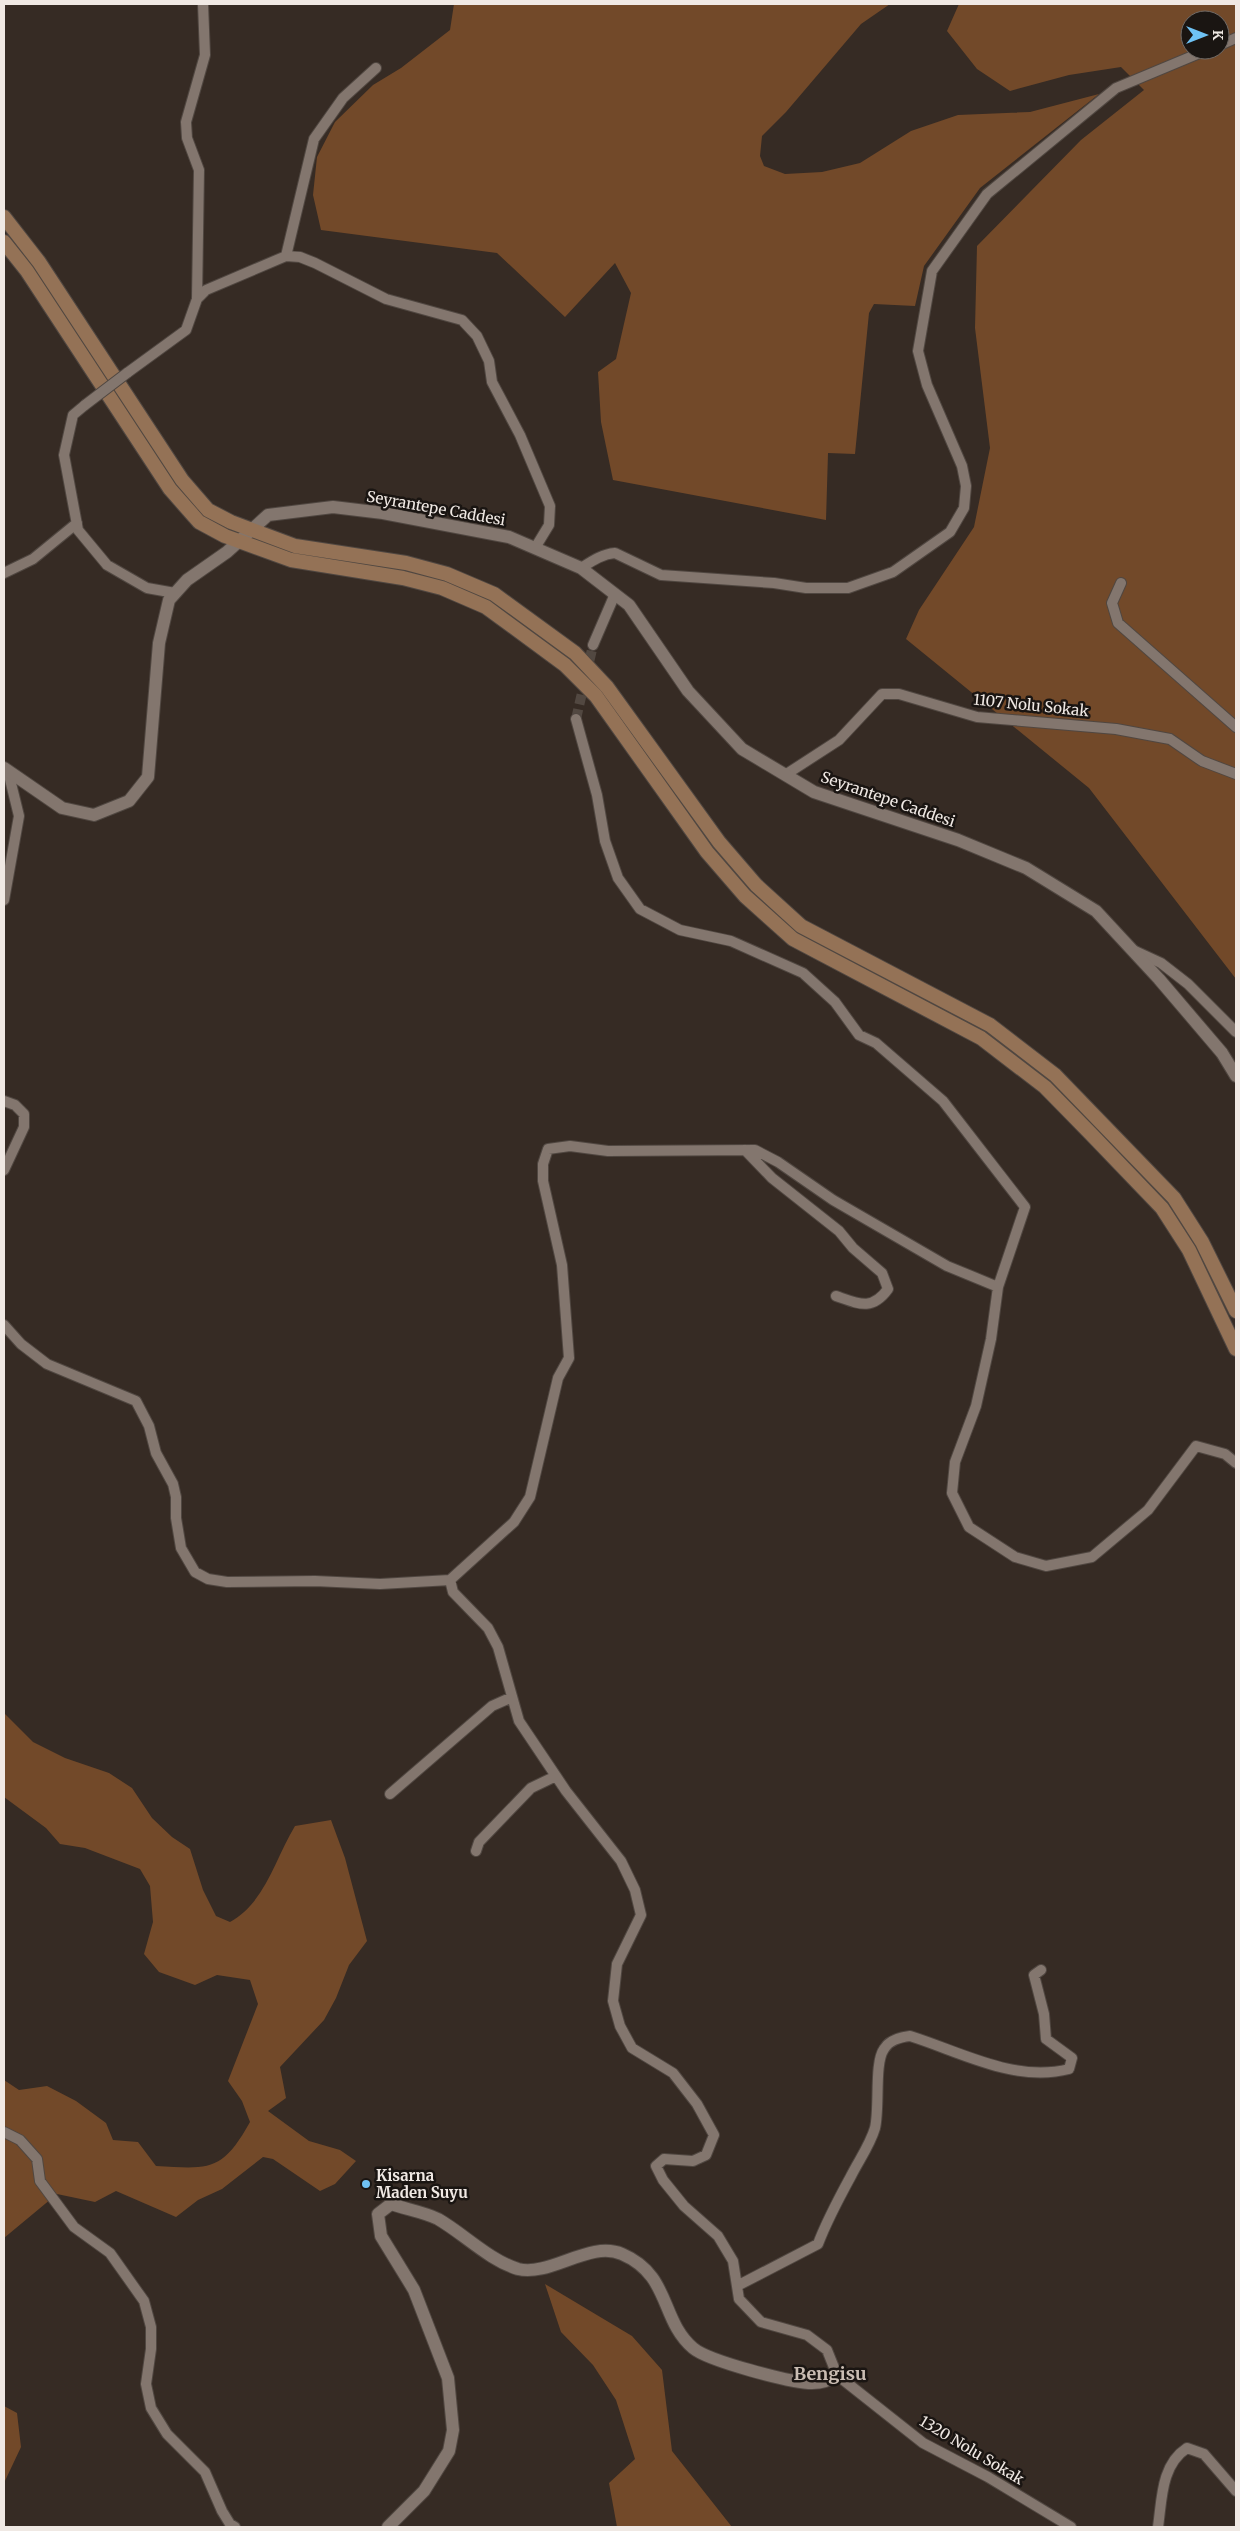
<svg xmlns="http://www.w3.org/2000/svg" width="1240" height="2531" font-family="Merriweather,serif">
<rect width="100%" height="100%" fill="#362b24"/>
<path fill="#724929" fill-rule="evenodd" d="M454 4H890L861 24 786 112 762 136 760 156 764 166 785 174 822 172 860 163 911 131 958 115 1030 112 1099 94 980 188 924 266 915 306 874 304 869 313 855 454 828 453 826 520 613 480 601 422 598 372 616 359 631 293 615 263 565 317 497 253 321 230 313 195 317 157 335 122 373 85 401 68 450 30Z
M959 4H1236V979L1089 788 906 639 919 610 974 527 990 448 975 328 977 246 1081 140 1144 90 1121 67 1069 75 1010 91 977 69 947 31ZM1190 20H1220V50H1190Z
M4 1713 33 1742 65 1758 109 1773 132 1788 152 1818 172 1837 190 1849 203 1890 216 1916 230 1922C265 1903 275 1859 295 1826L331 1820 345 1858 367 1941 349 1965 336 1998 324 2020 280 2067 286 2098 268 2111 309 2141 340 2150 356 2161 335 2184 320 2191 273 2159 263 2157 222 2189 198 2200 176 2217 116 2191 95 2202 57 2194 4 2238V2080L19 2090 47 2086 76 2101 106 2123 113 2140 138 2142 156 2166C210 2169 222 2172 250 2122L242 2101 228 2081 258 2004 250 1980 217 1975 195 1985 159 1972 144 1954 153 1922 150 1886 140 1869 85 1848 60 1844 46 1828 4 1797Z
M545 2284 632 2336 662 2370 672 2451 732 2527H617L609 2483 635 2459 616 2400 593 2365 561 2332Z
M4 2406 17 2413 21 2447 4 2483Z"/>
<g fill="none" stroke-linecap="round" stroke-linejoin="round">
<path stroke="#524841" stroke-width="10" stroke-dasharray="10 5" stroke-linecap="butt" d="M576 719 593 645"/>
<defs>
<path id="minor" d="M1220 45 1236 38
M286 256 314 139 343 98 376 68
M197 299 199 170 187 138 186 122 205 55 203 4
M127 373 186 330 197 299 206 290 286 256 300 257 315 263 386 299 462 320 477 336 489 361 492 382 520 435 550 506 549 525 535 548
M85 405 73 415 64 455 78 530 107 565 147 588 175 593
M581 568C592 561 602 554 615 553L661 575 774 583 806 588H848L893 572 950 532 964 508 966 486 962 466 927 385 918 351 932 271 987 194 1116 88 1207 50
M4 573 33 559 77 523
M1121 583 1112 603 1118 623 1236 727
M593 645 615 594
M576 719 597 795 605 841 618 878 640 909 680 930 731 941 803 973 835 1002 859 1035 876 1043 943 1101 1025 1207 998 1287 991 1339 976 1406 955 1462 952 1493 969 1527 1015 1557 1046 1566 1092 1557 1148 1510 1196 1446 1225 1454 1236 1463
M785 775 839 740 882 694H899L977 717 1116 729 1170 739 1202 761 1236 774
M4 900 19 816 8 771
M1135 951 1161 963 1188 984 1236 1032
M4 1101 15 1105 24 1114V1127L4 1170
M745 1150 772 1178 839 1231 853 1248 882 1273 888 1289C872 1311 859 1304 836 1296
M998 1287 947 1266 833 1200 778 1162 755 1150 608 1151 570 1146 548 1149 543 1164V1181L562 1265 569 1358 558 1378 530 1497 514 1522 450 1580 453 1592 488 1628 498 1647 519 1721 566 1791 621 1861 635 1890 641 1915 617 1964 613 2001 620 2026 632 2048 673 2073 697 2104 714 2135 706 2155 693 2161 664 2159 656 2166 663 2180 684 2206 718 2236 733 2261 739 2299 761 2322 807 2335 827 2350 837 2375 923 2443 988 2477 1071 2527
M4 1325 21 1344 47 1364 136 1401 149 1426 156 1453 173 1484 176 1497V1518L181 1548 195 1572 208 1579 227 1582 315 1581 380 1584 450 1580
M390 1794 492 1706 512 1697
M476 1851 479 1842 531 1788 556 1776
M4 2132 20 2140 37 2159 40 2181 74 2227 110 2253 144 2301 151 2327V2349L146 2384 151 2408 167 2434 205 2472 222 2511 230 2524 235 2527
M737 2286 818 2244C827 2220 839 2198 851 2176 859 2160 870 2145 875 2128 880 2107 874 2063 884 2049 889 2040 901 2037 910 2036 961 2052 1015 2083 1069 2069L1072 2058 1046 2039 1044 2014 1034 1975 1041 1970
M1158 2527C1162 2499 1161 2465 1187 2448L1204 2454 1236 2491"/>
<path id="tertiary" d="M4 768 62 808 94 815 129 801 148 777 159 643 169 600 187 580 227 552 268 515 333 507 383 513 509 537 581 568 629 605 688 691 742 749 814 792 958 840 1026 868 1096 911 1159 979 1222 1053 1236 1076
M388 2527 424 2491 449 2451 453 2430 448 2378 414 2290 381 2236 378 2214 391 2204C405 2209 424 2212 438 2219 464 2234 489 2260 518 2269 550 2277 590 2240 622 2254 671 2275 660 2320 693 2348 708 2361 792 2383 812 2383 822 2383 829 2381 837 2375"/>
<path id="secondary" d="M4 217 39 262 182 480 208 510 231 522 295 546 406 563 447 574 494 594 575 653 607 687 719 842 756 885 801 926 990 1025 1055 1075 1174 1198 1202 1242 1236 1311
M4 242 27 271 170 489 199 522 225 536 291 560 403 578 442 588 486 607 565 665 596 696 707 852 745 896 793 939 981 1038 1045 1087 1092 1135 1162 1208 1189 1250 1236 1349"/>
</defs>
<use href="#minor" stroke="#504741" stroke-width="12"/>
<use href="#tertiary" stroke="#504741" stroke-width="14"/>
<use href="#secondary" stroke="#504741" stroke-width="16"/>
<use href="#minor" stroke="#83766e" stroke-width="10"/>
<use href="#tertiary" stroke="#83766e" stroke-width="12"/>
<use href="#secondary" stroke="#947256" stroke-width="14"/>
<defs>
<path id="minor-bridge" d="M85 405 127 373"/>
</defs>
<use href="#minor-bridge" stroke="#504741" stroke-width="12" stroke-linecap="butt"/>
<use href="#minor-bridge" stroke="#83766e" stroke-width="10"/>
</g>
<circle fill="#6fc2f4" stroke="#1a1512" stroke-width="2" cx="366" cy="2184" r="5"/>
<g text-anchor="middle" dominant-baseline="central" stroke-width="5" stroke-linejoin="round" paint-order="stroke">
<g font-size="15" fill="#f0e9e4" stroke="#1a1512">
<text transform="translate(436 508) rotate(10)">Seyrantepe Caddesi</text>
<text transform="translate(1031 705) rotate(6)">1107 Nolu Sokak</text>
<text transform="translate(888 799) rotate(19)">Seyrantepe Caddesi</text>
<text transform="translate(972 2450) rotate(31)">1320 Nolu Sokak</text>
</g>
<g font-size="15" font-weight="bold" fill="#f0e9e4" stroke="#1a1512" text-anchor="start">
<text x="376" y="2175">Kisarna<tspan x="376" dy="17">Maden Suyu</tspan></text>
</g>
<g font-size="18" font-weight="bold" fill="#cabdb3" stroke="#1a1512">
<text x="830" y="2373">Bengisu</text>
</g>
</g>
<rect width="1240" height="2531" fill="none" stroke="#f0e9e4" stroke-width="10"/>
<g transform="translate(1205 35) rotate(90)"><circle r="24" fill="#1a1512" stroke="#706a66"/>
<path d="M0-4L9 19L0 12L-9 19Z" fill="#6fc2f4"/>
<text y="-8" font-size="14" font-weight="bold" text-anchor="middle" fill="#f0e9e4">K</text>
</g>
</svg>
